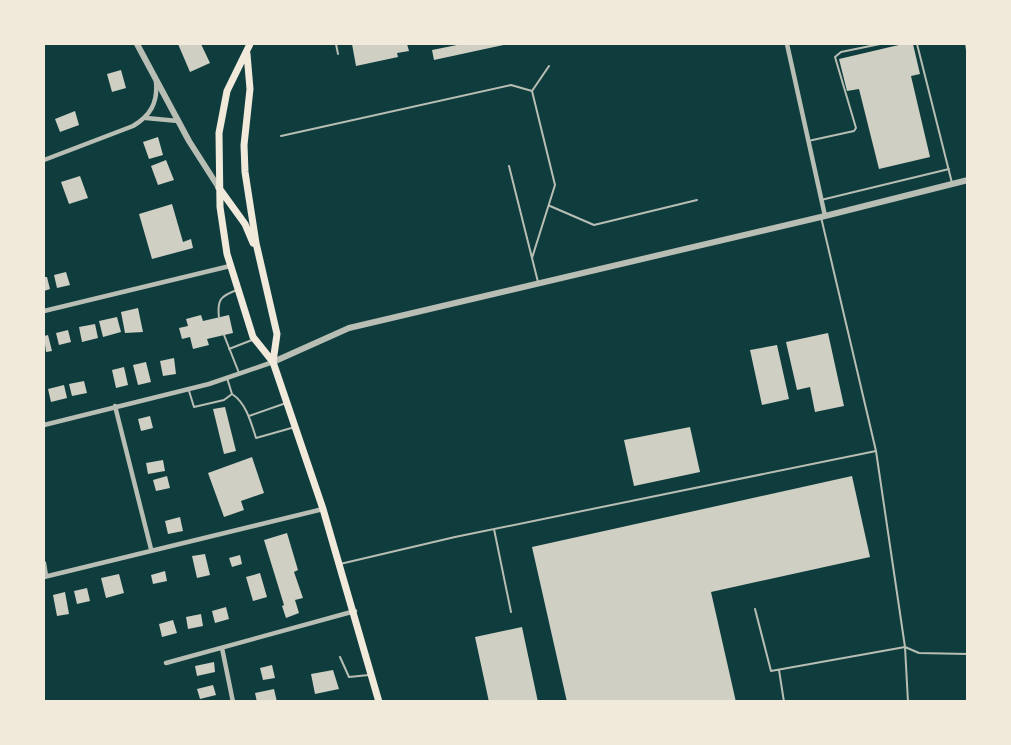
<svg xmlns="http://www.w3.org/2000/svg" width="1011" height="745" font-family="Figtree,sans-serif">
<rect width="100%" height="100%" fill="#0f3d3e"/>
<path fill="#cfcfc3" d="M178 44H201L210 63 190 72Z
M352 44H407L409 51 397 53 398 57 356 66Z
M462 44H508L434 60 432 50Z
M903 44H913L920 74 911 76 930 157 879 169 859 89 847 91 839 59Z
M121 70 126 88 112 92 107 74Z
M75 111 79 125 60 132 55 119Z
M158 137 163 155 149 159 143 142Z
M166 160 174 180 158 185 151 166Z
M80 176 88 198 69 204 61 182Z
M172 204 183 242 191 239 193 248 152 259 139 214Z
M66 272 70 285 57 288 54 275Z
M44 277H47L50 289 44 291Z
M138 308 143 332 125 333 121 312Z
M201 315 203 321 229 315 233 333 207 339 209 345 193 349 190 337 182 339 179 328 188 326 186 319Z
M117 317 121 332 103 337 99 321Z
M95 324 98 338 82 342 79 327Z
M68 330 71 342 59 345 56 333Z
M828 333 844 406 815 412 810 387 797 390 786 342Z
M48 335 52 351 46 352 44 336Z
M777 345 789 399 762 405 750 350Z
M174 358 176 374 163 376 160 361Z
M146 362 151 382 138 385 133 365Z
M124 367 128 385 116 388 112 370Z
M84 381 87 393 72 396 69 384Z
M64 385 67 398 51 402 48 389Z
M225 407 236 451 224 454 213 409Z
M150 416 153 428 141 431 138 419Z
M690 427 700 472 634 486 624 440Z
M252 457 264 493 241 501 244 510 224 517 208 473Z
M163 460 165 471 148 474 146 463Z
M167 476 170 488 156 491 153 480Z
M852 476 870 557 711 592 736 702H567L532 547Z
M180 517 183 531 168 534 165 521Z
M287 533 298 570 294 572 303 598 295 600 299 613 286 618 282 606 284 605 264 540Z
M205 554 210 575 197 578 192 556Z
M240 555 242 564 232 567 229 558Z
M165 571 167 581 153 584 151 575Z
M260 573 267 597 253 601 246 577Z
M119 574 124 593 106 598 101 578Z
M87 588 90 601 77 604 74 591Z
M65 592 69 614 57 616 53 595Z
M226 607 229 619 215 623 212 611Z
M201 614 203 626 188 629 186 617Z
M173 620 177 633 162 637 159 624Z
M522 627 538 702H489L475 637Z
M214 662 215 672 197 676 195 666Z
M272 665 275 678 263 680 260 668Z
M333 670 339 689 315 694 311 674Z
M213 685 216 695 200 699 197 689Z
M274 689 277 702H257L255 693Z"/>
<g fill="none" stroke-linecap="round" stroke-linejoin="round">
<path stroke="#b8beb3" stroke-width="2" d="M336 44 338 54
M917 44 952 183
M966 44 968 56
M532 91 549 66
M281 136 511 85 532 91 555 185 532 258 538 282
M808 141 854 131 856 128 835 57 841 52 880 44
M509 166 532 258
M821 200 949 169
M550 206 594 225 697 200
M821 217 876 451
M219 318C217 300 220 296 237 290
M224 335 239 373
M229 349 252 340
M227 378 232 394C246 403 251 422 256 438L295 427
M189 391 194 407 224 400 232 394
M249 416 286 403
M494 529 511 612
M340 564 455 537 876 451 905 647 908 702
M755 609 771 671 905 647 919 653 968 654
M340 657 349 677 369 675
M779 670 784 702"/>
<path stroke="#b8beb3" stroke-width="4.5" d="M787 44 825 216
M146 118 178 121
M44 160 133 126C150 116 158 103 156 82
M44 311 230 266
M115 406 151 549
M44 425 209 384 273 362
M44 563 46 576
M44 577 323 509
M222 648 233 702
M166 663 355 611"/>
<path stroke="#b8beb3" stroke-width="6" d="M137 44 189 141 219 188
M273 362 349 328 825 216 968 180"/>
<path stroke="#f1e9da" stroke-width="7" d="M250 44 227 91 219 133 220 207 227 254 253 337 273 362 323 509 379 702
M247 54 250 89 244 145 245 172 256 243 277 334 273 362
M219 188 245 224 253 243"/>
</g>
<rect width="1011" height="745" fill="none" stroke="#f1e9da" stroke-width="90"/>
</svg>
